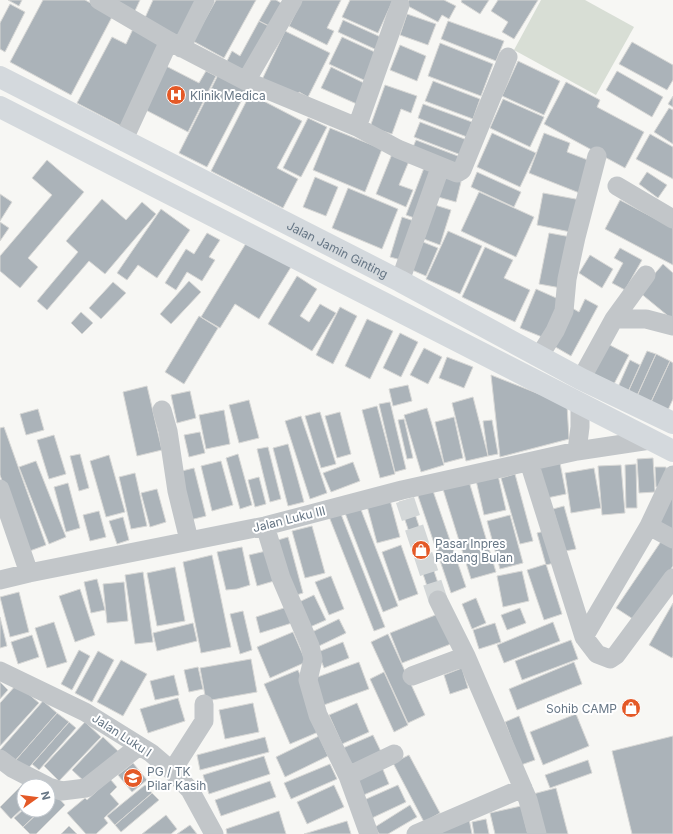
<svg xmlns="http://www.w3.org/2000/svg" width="673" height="834" font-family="Inter,sans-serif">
<rect width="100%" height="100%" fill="#f7f7f4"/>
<path fill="#d8ded5" d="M541 0H585L634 27 596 95 514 50Z"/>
<path fill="#abb3b9" stroke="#d8d8d6" d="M8 0H22L19 6Z
M43 0H85L113 15 71 95 10 62Z
M108 0H140L134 13Z
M153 0H203L185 39 144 20Z
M216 0H256L224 58 193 41Z
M271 0H276L286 6 273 28 259 21Z
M302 0H341L327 28 334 31 327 45 289 26Z
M350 0H393L378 33 342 17Z
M409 0H444L456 6 449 19 442 15 438 22 406 5Z
M462 0H489L480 14 461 2Z
M498 0H538L514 39 502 32 508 22 491 11Z
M10 4 25 12 5 52 0 49V23Z
M407 14 436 24 428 45 400 35Z
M343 20 385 39 379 51 338 32Z
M259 21 273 28 246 75 226 63 232 51 240 56Z
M448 21 504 41 496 61 441 39Z
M133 29 164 46 121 126 77 103 112 37 126 44Z
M285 31 330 53 308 97 299 92 295 101 260 84Z
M342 37 379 54 366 81 329 64Z
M632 42 673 65V80L667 90 619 64Z
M440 43 493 64 481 96 428 76Z
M400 45 426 56 417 81 390 70Z
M518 61 560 81 544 115 502 96Z
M162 64 199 83 206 71 216 76 188 132 140 107Z
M331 67 368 85 359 105 321 88Z
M617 71 663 97 652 117 606 90Z
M218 75 247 90 207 167 179 153Z
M433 81 480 99 473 119 425 101Z
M566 82 600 100 597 107 644 132 625 168 544 124Z
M385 85 417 96 411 113 401 109 392 134 370 127Z
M250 94 302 121 277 168 298 179 283 208 211 171Z
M673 96V107L668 104Z
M503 99 544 117 530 147 490 128Z
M423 104 472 122 467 137 418 118Z
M669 108 673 110V144L654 132Z
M308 118 327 127 301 177 283 168Z
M420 122 467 140 461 155 414 137Z
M330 128 382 149 365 192 313 170Z
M492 133 536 153 520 187 477 167Z
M544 133 570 143 567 152 593 162 582 194 529 173Z
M650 134 673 147V179L636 159Z
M416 140 463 158 458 172 410 154Z
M392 154 409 161 399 185 413 190 406 207 376 194Z
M47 160 84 192 28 258 38 267 20 288 0 271V256L52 195 32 178Z
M424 168 437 174 420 220 406 215Z
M477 172 521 192 514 207 471 187Z
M647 172 667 185 658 198 639 184Z
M315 177 338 187 326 216 303 207Z
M444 177 461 182 456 202 438 197Z
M348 188 398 209 382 249 332 228Z
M479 192 534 217 516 257 461 231Z
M543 193 581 200 575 233 537 225Z
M0 194 12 202 0 221Z
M102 199 126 220 142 202 156 214 105 274 89 261 47 310 37 301 78 252 66 241Z
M620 200 673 228V265L605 229Z
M435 205 451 210 440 245 424 239Z
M161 209 190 230 157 278 138 265 127 280 117 273Z
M402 217 417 222 405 261 390 257Z
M0 222 9 228 0 241Z
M448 231 482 246 460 294 426 279Z
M207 233 220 240 209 257 215 260 202 281 187 272 176 290 165 283 186 249 194 254Z
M549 233 571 237 561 288 539 284Z
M248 240 291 267 259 319 235 304 220 328 201 317Z
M423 242 438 248 426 276 412 270Z
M485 247 513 260 504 278 530 290 515 322 462 297Z
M620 248 642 260 625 290 612 283 623 263 614 258Z
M590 255 613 269 602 288 579 273Z
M663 264 673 273V320L639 292Z
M297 276 317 289 300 316 309 322 320 304 336 313 312 351 268 324Z
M189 281 201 292 171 324 160 314Z
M113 282 126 293 101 319 89 308Z
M536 289 563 301 547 339 520 328Z
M585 299 598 306 571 356 552 345 572 308 579 312Z
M340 307 357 316 333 364 316 355Z
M81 312 93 323 82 334 71 323Z
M199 316 218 328 184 384 165 372Z
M367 319 393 331 370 379 345 366Z
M400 333 418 342 401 377 383 368Z
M602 341 629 355 614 384 588 371Z
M424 348 442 357 428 384 410 375Z
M647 351 656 354 637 396 628 392Z
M656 354 670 361 651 402 637 396Z
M447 357 473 367 464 388 439 378Z
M630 360 640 365 628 392 618 387Z
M670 361 673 363V399L668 410 651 402Z
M491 375 567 405 569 439 500 457Z
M408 385 412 401 393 406 389 389Z
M147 386 162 450 137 456 123 392Z
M190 391 196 418 177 423 171 395Z
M473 397 488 456 466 461 452 403Z
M249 400 259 438 239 443 229 405Z
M390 402 406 469 395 472 379 404Z
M377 406 395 474 380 478 362 410Z
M427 408 444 465 421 472 404 415Z
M38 409 44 430 26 435 20 414Z
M224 410 230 444 206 449 199 415Z
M320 412 336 464 321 468 305 416Z
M340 412 351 454 337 458 325 416Z
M301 416 327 493 310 499 285 421Z
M454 417 463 458 444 463 435 422Z
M404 419 413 458 407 459 398 420Z
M492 420 498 454 488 456 483 421Z
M4 427 46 545 27 552 0 475V428Z
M200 432 205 453 189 457 184 435Z
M54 435 66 474 49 479 37 440Z
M288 444 304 502 288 506 273 448Z
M268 447 281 499 270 502 257 449Z
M80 454 89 488 79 491 70 456Z
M238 454 252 505 240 509 226 458Z
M109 455 125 512 106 517 90 461Z
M653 458 655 492 639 493 637 459Z
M36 461 66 537 49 544 19 467Z
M221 461 233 505 212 511 201 466Z
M353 462 360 481 331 492 323 473Z
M560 463 566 494 542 499 536 468Z
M636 464 637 508H626L625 465Z
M621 465 625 513 602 515 598 466Z
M655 467H666L667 487H656Z
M194 468 206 516 186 521 174 473Z
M594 468 601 508 571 513 565 473Z
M497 471 506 510 484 515 475 476Z
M135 473 147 526 131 529 119 477Z
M515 474 533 541 520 544 501 478Z
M259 477 266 504 255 507 248 480Z
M468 478 496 572 471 579 442 486Z
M68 483 80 528 66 532 54 487Z
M431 485 466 587 451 593 416 490Z
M157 489 166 522 150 527 141 493Z
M673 495V532L658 524Z
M410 499 443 598 432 601 399 502Z
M390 500 400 537 377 543 367 506Z
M564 506 576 549 565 551 553 509Z
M360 507 398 606 383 612 345 513Z
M339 509 385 627 374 631 328 514Z
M99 511 106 537 90 541 83 515Z
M510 515 523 563 500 569 487 521Z
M123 517 129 540 117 544 109 521Z
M312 526 325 573 305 578 292 531Z
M548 530 558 562 546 565 537 533Z
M288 537 303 593 293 596 278 540Z
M662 540 673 547V566L636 621 616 608Z
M401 545 418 594 399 601 382 552Z
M242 547 250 585 237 589 226 590 217 552Z
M266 551 274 581 257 586 249 555Z
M212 555 231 647 201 653 183 562Z
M546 564 562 614 544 620 527 570Z
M175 567 185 621 157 626 147 573Z
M522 571 529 601 503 607 497 576Z
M143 572 153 642 135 644 125 575Z
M331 576 344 609 329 615 315 582Z
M97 579 105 610 91 613 84 582Z
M124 582 128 621 107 623 103 584Z
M80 589 95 635 75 642 59 596Z
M19 592 29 632 10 637 0 597Z
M314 595 326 620 310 627 299 602Z
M476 598 486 623 472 629 462 604Z
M673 603V656L672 658 649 645Z
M287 607 292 623 260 633 256 617Z
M520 608 526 623 507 630 501 615Z
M243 611 252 650 240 654 230 614Z
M443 612 456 642 402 663 390 633Z
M0 617 7 646 0 648Z
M339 619 346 633 319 646 312 632Z
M54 622 67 662 47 668 35 628Z
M553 622 560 641 504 663 497 645Z
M193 623 197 641 157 651 153 633Z
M495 623 501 642 479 649 473 630Z
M293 632 306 662 270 678 257 647Z
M388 634 425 715 408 723 371 642Z
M32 635 39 657 18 664 11 642Z
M571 640 578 659 522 680 515 661Z
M343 642 349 658 324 668 318 652Z
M79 650 90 656 72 690 61 684Z
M98 651 114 660 92 702 75 693Z
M251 659 257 692 206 701 200 668Z
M121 660 147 674 123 716 97 702Z
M359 662 369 689 321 706 312 679Z
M574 662 582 684 517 710 509 689Z
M198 667 203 689 189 692 184 670Z
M462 668 468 688 450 694 444 675Z
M298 670 323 730 290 744 264 684Z
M384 672 408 725 394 732 370 679Z
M174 675 179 695 155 700 150 681Z
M0 682 8 690 0 699Z
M17 684 39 703 0 746V703Z
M178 698 185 721 148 733 140 709Z
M43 701 57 713 14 762 0 750Z
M253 703 259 732 225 739 219 710Z
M357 703 369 732 342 744 329 715Z
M57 713 69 722 25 772 14 762Z
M576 714 589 746 543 765 530 732Z
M519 716 535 760 521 765 505 722Z
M69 722 76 728 39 770 32 764Z
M85 722 101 737 59 781 44 766Z
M373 735 384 758 353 771 343 748Z
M319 736 328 756 285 777 276 757Z
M673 736V834H632L612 751Z
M103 737 119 752 88 785 72 770Z
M265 737 269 752 200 770 197 755Z
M409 755 440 813 424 822 393 763Z
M264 756 270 774 209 794 203 775Z
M588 760 592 773 550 788 545 775Z
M133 763 147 780 132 792 118 775Z
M330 764 337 779 291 799 284 783Z
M381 765 389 784 359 797 351 777Z
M110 779 117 787 110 794 119 804 104 818 108 823 96 834H86L67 813 85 798 87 800Z
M270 781 276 797 221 816 215 800Z
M25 782 29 786H24V807L11 819 0 807Z
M145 785 152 793 115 825 107 816Z
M334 785 344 807 307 824 297 802Z
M398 785 406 802 372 818 364 800Z
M556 788 568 834H544L533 794Z
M152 793 159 800 121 832 115 825Z
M56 795 65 805 36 834H30L23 827 41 810H48V803Z
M410 805 417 817 388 834H379L375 827Z
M521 806 528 834H495L490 813Z
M24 809 41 810 23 827 14 818Z
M279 811 286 834H227L226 829Z
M166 815 177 829 171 834H142Z
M469 819 472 834H438Z
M486 819 489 834H474L472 822Z
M347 821 351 834H304Z
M190 825 197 834H177Z
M69 826 77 834H61Z"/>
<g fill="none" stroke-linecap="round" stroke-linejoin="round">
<path stroke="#d3d7d8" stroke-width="19" stroke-dasharray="19 10" stroke-linecap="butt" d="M405 500 438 600"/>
<path stroke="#c2c6c9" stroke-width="19" d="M99 0 169 41 246 81 357 127 398 149 457 173 462 170 508 57
M181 48 205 0
M246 81 293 0
M357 127 400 5
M123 141 169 41
M617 186 673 219
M400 281 440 168
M614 319 646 275
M540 355 555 331 564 311 567 279 576 237 597 156
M581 379 614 319H646L673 326
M162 410 168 431 177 491 189 540
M577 451 580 427V403
M529 462 584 637 597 654 610 659 616 655 673 578
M0 489 29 573
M265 526 281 578 310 646 313 659 308 680 318 715 348 776 369 834
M649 526 673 539
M0 580 29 573 265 526 402 490 577 451 650 440
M438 600 466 656 528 800 537 834
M584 637 649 526 673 475
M0 671 85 712 151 753 172 771 190 790 214 834
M412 676 466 656
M0 759 12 768 47 786
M172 771 204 721V704
M348 776 394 754
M48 787 62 791 86 788 139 746
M416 834 523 788"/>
<g stroke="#d4d9dd" stroke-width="22">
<path id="s1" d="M0 77 400 281 581 379 673 423"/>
<path d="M0 107 673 451"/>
</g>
</g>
<defs>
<symbol id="hospital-disc" viewBox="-11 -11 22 22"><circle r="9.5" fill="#e45927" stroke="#fff"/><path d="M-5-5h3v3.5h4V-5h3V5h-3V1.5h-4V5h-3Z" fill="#fff"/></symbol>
<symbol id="shop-disc" viewBox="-11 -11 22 22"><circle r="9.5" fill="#e45927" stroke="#fff"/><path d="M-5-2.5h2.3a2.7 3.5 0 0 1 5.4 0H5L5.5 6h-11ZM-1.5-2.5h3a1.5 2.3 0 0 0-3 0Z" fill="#fff"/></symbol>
<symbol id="school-disc" viewBox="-11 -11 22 22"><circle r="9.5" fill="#e45927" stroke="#fff"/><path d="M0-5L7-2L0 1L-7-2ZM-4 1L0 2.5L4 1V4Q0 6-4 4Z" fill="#fff"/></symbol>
</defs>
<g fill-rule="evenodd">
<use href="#hospital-disc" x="165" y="84" width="22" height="22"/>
<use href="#shop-disc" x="410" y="539" width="22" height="22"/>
<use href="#shop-disc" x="620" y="697" width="22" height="22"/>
<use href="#school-disc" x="122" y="767" width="22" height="22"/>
</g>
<g text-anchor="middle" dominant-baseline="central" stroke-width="4" stroke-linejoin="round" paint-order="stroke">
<g font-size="12" fill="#667685" stroke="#fff" text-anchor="start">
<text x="190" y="95">Klinik Medica</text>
<text x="435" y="543">Pasar Inpres<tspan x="435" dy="14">Padang Bulan</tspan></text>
<text x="617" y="708" text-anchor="end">Sohib CAMP</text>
<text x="147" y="771">PG / TK<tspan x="147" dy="14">Pilar Kasih</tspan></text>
</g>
<g font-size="12" fill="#667685" stroke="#fff">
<text stroke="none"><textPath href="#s1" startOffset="379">Jalan Jamin Ginting</textPath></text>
<text transform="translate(289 519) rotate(-14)">Jalan Luku III</text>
<text transform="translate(122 735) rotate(33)">Jalan Luku I</text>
</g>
</g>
<g transform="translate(36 798) rotate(76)"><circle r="19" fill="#ffffff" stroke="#c2c8ce"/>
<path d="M0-3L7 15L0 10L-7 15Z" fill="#e45927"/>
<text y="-6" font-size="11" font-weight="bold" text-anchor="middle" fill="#667685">N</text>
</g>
</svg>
